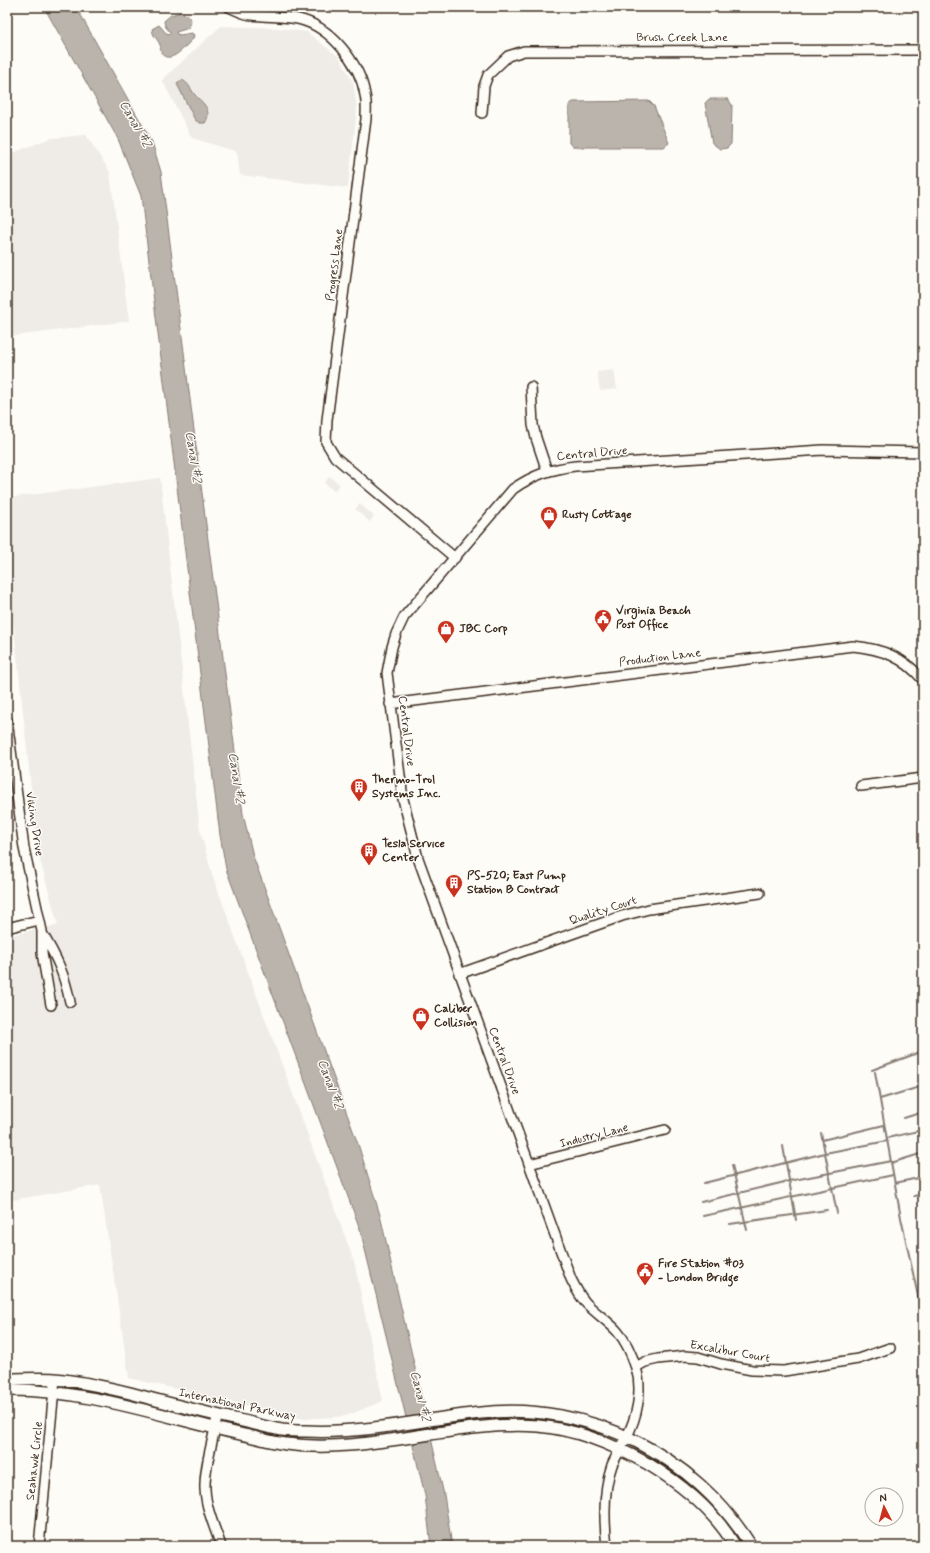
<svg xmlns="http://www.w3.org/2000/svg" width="930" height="1553" font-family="Mynerve,sans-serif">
<rect width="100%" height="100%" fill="#fdfcf7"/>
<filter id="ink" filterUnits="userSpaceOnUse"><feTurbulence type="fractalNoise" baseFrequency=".025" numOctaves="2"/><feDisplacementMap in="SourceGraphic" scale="8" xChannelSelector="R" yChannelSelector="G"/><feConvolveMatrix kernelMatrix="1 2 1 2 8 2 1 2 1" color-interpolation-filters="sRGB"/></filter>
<g filter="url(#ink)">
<path fill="#efece7" d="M221 26 278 28 307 32 339 57 353 82 357 109 348 188 240 175 237 152 192 138 162 80Z
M86 135 110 172 129 321 7 337V155L51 138Z
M614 370 617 389 600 391 597 372Z
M330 476 340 485 334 491 324 483Z
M160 478 200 830 212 874 354 1261 383 1401 346 1416 304 1419 129 1378 100 1185 7 1201V936L58 925 38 853 7 562V498Z
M360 504 374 516 370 522 355 509Z"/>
<path fill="#bbb4ad" stroke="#887d74" d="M44 7H76L152 142 161 172 243 814 253 856 359 1147 380 1215 444 1495 452 1546H431L425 1495 360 1229 226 869 220 835 141 196 118 139Z
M181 12 188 16 191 20 189 28 176 32 177 34 180 35 192 33 194 35 193 39C186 45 169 68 161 51 159 47 162 50 160 45 158 39 153 37 152 29L159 25 166 33 170 34V32L165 26 164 21 171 15Z
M182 80C189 83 191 90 195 95 203 103 213 110 205 123H200L195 120 177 84Z
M709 99H728L732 105 731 144 727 148 720 149 712 143 705 103Z
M649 101 654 106 669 143 664 147H574L569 143V105L573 102Z"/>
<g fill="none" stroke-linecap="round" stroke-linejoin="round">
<path stroke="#887d74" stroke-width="2" d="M872 1070 923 1051
M875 1072 901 1218 923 1319
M880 1099 923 1086
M904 1118 923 1112
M821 1133 837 1213
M887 1138 923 1130
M822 1140 884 1125
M783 1146 796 1220
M891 1163 923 1153
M732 1165 747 1230
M704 1183 825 1153 887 1141
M895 1183 923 1177
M914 1196 923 1194
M701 1202 789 1181 891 1161
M703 1216 893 1175
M730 1224 827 1210"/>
<defs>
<path id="minor" d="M229 7C236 10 245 15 252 15 267 17 283 16 298 19 330 26 360 63 365 95 367 102 366 111 366 119L327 420 326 442 335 457 455 558
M482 113 484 86 488 75 508 56 524 51 923 50
M531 387 533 425 536 438 547 471
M390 704 853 646C882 649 904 657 923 680
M7 720 24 848 42 931V953L51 1005
M861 786 923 778
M7 928 39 920
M42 933C57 958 64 973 70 1002
M459 974 622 916 649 909 760 893
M529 1164 665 1130
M636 1367 645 1362 658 1359 685 1356 698 1357 721 1364 752 1370 784 1371 858 1359 890 1348
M217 1416C214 1440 204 1465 205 1489 206 1509 215 1528 221 1546
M39 1546 55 1379
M607 1546C604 1520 603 1490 612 1465 616 1456 622 1447 626 1438 637 1418 643 1390 636 1368 632 1355 626 1341 617 1331 607 1320 595 1313 585 1302 579 1295 575 1287 571 1279L418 858 403 799 387 673 392 647 396 634 404 617 513 489C533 475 551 469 575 466L823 450 923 452"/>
<path id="major" d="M7 1379C23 1379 39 1378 55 1379 80 1381 105 1387 130 1393 167 1403 205 1413 243 1421 256 1424 269 1428 282 1430 290 1431 298 1431 306 1431 365 1434 423 1419 481 1413 588 1401 695 1455 751 1546
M7 1390C87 1389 163 1417 240 1434 255 1437 270 1442 286 1444 371 1455 453 1420 538 1426 575 1429 616 1446 648 1464 681 1484 715 1512 735 1546"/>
</defs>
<use href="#minor" stroke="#3b2a1e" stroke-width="12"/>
<use href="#major" stroke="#3b2a1e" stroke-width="14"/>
<use href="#minor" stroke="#fdfcf7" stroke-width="9"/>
<use href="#major" stroke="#fdfcf7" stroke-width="11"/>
</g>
</g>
<defs>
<symbol id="shop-pin" viewBox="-11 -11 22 30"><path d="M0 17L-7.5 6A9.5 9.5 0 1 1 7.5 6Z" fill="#c8321e" stroke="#fdfcf7"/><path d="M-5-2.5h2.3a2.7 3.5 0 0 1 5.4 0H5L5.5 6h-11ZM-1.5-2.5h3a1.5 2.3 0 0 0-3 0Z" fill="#fff"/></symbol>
<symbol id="civic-pin" viewBox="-11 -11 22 30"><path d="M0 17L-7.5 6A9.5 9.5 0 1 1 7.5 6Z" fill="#c8321e" stroke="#fdfcf7"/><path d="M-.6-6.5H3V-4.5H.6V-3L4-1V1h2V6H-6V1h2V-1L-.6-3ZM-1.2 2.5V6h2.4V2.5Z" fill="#fff"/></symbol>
<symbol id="building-pin" viewBox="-11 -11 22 30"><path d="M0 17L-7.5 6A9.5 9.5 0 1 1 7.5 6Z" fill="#c8321e" stroke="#fdfcf7"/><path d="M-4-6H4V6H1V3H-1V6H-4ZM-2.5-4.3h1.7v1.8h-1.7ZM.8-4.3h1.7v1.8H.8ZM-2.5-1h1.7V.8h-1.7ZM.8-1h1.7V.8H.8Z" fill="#fff"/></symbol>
</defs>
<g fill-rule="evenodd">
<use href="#shop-pin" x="539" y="505" width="20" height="27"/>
<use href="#civic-pin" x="593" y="608" width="20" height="27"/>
<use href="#shop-pin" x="436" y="619" width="20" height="27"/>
<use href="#building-pin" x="349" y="777" width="20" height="27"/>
<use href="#building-pin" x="359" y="841" width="20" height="27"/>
<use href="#building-pin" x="444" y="873" width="20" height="27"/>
<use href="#shop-pin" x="411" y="1006" width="20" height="27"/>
<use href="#civic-pin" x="635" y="1261" width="20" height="27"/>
</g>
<g text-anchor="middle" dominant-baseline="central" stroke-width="3" stroke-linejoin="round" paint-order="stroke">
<g font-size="12" fill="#3b2a1e" stroke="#fdfcf7">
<text x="682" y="38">Brush Creek Lane</text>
<text transform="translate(335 265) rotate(-83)">Progress Lane</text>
<text transform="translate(592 454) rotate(-5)">Central Drive</text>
<text transform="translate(660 658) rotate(-7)">Production Lane</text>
<text transform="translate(406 731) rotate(83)">Central Drive</text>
<text transform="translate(34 824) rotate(81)">Viking Drive</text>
<text transform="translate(603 911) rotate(-18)">Quality Court</text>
<text transform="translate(504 1061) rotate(70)">Central Drive</text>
<text transform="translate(594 1136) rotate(-14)">Industry Lane</text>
<text transform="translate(730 1352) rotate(10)">Excalibur Court</text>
<text transform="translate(237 1405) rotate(12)">International Parkway</text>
<text transform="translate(35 1461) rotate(-84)">Seahawk Circle</text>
</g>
<g font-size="12" font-weight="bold" fill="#3b2a1e" stroke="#fdfcf7" text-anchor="start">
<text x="562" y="515">Rusty Cottage</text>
<text x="616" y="611">Virginia Beach<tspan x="616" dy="14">Post Office</tspan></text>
<text x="459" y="629">JBC Corp</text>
<text x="372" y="780">Thermo-Trol<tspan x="372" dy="14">Systems Inc.</tspan></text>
<text x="382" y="844">Tesla Service<tspan x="382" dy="14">Center</tspan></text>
<text x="467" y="876">PS-520; East Pump<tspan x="467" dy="14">Station B Contract</tspan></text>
<text x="434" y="1009">Caliber<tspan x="434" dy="14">Collision</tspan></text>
<text x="658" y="1264">Fire Station #03<tspan x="658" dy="14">- London Bridge</tspan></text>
</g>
<g font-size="13" font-style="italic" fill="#615349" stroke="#fdfcf7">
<text transform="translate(135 124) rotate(61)">Canal #2</text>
<text transform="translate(193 457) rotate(82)">Canal #2</text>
<text transform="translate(236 778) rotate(82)">Canal #2</text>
<text transform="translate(330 1084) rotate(70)">Canal #2</text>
<text transform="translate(420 1396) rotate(77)">Canal #2</text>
</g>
</g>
<rect width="930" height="1553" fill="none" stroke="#fdfcf7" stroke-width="24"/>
<rect x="12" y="12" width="906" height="1529" fill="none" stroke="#3b2a1e" stroke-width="1.5" filter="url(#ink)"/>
<g transform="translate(884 1507) rotate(354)"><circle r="19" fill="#fdfcf7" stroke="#afa8a0"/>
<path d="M0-3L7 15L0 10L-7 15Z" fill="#c8321e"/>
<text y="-6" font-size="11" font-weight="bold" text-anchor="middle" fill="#3b2a1e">N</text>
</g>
</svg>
